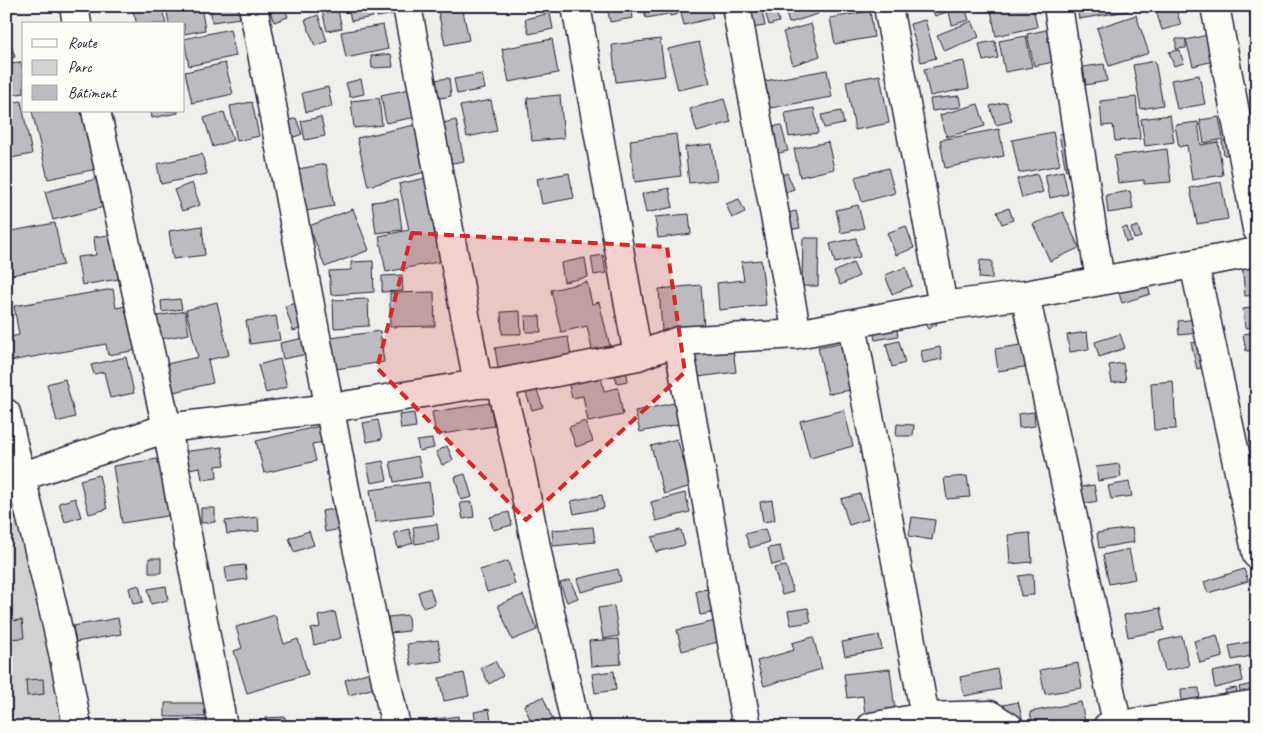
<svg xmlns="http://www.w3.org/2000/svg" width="1263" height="733" font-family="Caveat,sans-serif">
<rect width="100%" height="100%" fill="#f0efec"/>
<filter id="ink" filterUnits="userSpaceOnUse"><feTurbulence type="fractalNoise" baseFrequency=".02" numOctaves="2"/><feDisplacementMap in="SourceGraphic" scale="10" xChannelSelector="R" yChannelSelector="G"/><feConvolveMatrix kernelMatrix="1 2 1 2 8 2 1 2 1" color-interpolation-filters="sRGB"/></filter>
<g filter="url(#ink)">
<path fill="#d2d1d1" stroke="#7a7a86" d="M17 490 67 727H6V491Z"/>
<path fill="#bcbcc0" stroke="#22223b" d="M89 6H116L90 12Z
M138 6H161L166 24H137L132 8Z
M166 6H201L205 30 184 34V24H169Z
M210 6H238L240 18 212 22Z
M268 6H284L288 17 274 22Z
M321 6H337L342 28 327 31Z
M348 6H371L373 17 351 21Z
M376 6H394L395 14 377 17Z
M437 6H462L469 40 445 45Z
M607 6H631L633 18 610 22Z
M643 6H666L668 14 646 18Z
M668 6H676L678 14 670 16Z
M679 6H710L713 18 684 25Z
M747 6H761L765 26 752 28Z
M784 6H815L818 14 789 23Z
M933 6H944L947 12 935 16 931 7Z
M1009 6H1033L1037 27 996 36 991 10Z
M1077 6H1127L1128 11 1079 19Z
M1175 6 1181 25 1162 30 1156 11Z
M965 7 969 20 952 25 949 12Z
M775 8 779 22 769 25 765 11Z
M1257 10V41L1249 12Z
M870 11 874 37 835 44 830 18Z
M550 13 553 29 529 34 525 19Z
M318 15 327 41 315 46 305 20Z
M1136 15 1149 53 1109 66 1097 28Z
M925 20 936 58 921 62 910 24Z
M972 21 979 37 944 51 937 35Z
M811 24 820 56 793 65 783 32Z
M383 25 388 49 346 58 341 32Z
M1056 28 1063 60 1034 66 1027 34Z
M6 29 15 57 6 59Z
M230 29 236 56 189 66 184 39Z
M1216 33 1222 59 1193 66 1186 40Z
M1026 36 1032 67 1005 72 999 41Z
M552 39 558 73 509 82 502 49Z
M660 39 665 76 616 82 612 45Z
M1176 39H1186V48L1176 49Z
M995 41 998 58 983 61 979 44Z
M699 42 710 83 678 90 668 49Z
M1179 50 1184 63 1174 66 1169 52Z
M391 54 393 67 372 68 371 56Z
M964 61 969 88 930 96 924 69Z
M1155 61 1163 105 1141 109 1133 65Z
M21 62 24 80V93L6 96V65Z
M225 63 233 94 192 103 185 72Z
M1104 64 1107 81 1086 85 1083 67Z
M827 70 832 97 770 108 765 81Z
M482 74 485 89 457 94 454 79Z
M880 75 889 123 855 130 846 81Z
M1199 75 1205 104 1177 109 1171 80Z
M449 78 451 96 430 100 427 81Z
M361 79 364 94 350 97 346 83Z
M328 87 332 107 306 112 302 93Z
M410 89 416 117 386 123 381 95Z
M560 95 564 138 532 141 527 98Z
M959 96 961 107 932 111 930 99Z
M1136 97 1140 139 1115 141 1113 125 1102 126 1100 101Z
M379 98 382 125 354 128 351 101Z
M724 99 731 122 697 132 690 109Z
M491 100 497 131 467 137 460 106Z
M21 101 32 154 6 159V104Z
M252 102 259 136 237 141 230 106Z
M1006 102 1012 121 996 125 990 106Z
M978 104 985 126 947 137 940 115Z
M814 108 818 133 789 137 785 113Z
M32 111H84L97 169 48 179Z
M151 111H178V113L152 118Z
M841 111 844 124 824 128 821 115Z
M224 112 233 140 213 147 204 118Z
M1170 115 1174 142 1145 146 1141 119Z
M321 117 325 136 305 140 301 121Z
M1219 117 1223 139 1204 143 1200 120Z
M296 118 302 134 286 140 280 124Z
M456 120 464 161 447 164 439 124Z
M1198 122 1201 145 1218 142 1223 175 1192 180 1187 145 1179 147 1175 125Z
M423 123 434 170 368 186 357 138Z
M781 125 788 151 774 154 768 128Z
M999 129 1004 156 945 168 940 140Z
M1074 131 1082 168 1066 171 1059 134Z
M1053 132 1060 165 1019 173 1012 140Z
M676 134 681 176 635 182 630 140Z
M1236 139 1239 153 1224 155 1222 141Z
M828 142 834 169 800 177 794 149Z
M712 144 717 180 689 183 685 147Z
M1167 149 1171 182 1144 184V180L1118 183 1114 156Z
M202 154 207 174 161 184 157 164Z
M326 164 334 206 306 211 298 169Z
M888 168 895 193 862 202 855 177Z
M1063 171 1068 194 1050 198 1045 175Z
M569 173 574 198 542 204 537 179Z
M787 173 794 189 781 194 775 178Z
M1037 174 1043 192 1022 198 1017 179Z
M426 178 443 261 386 272 379 236 409 230 399 184Z
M96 179 104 207 53 220 45 192Z
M1221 182 1228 219 1197 224 1190 188Z
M192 183 200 205 182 211 174 190Z
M669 188 673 207 646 213 642 194Z
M1130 191 1133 209 1108 213 1106 195Z
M398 199 402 230 376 233 372 202Z
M739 199 745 212 732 218 726 204Z
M858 205 864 228 841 233 836 210Z
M1009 208 1013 220 1002 224 997 212Z
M353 209 369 250 325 267 309 226Z
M796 211 800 228 788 230 784 214Z
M1063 212 1079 248 1050 261 1033 224Z
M689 214 691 234 658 238 655 217Z
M55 223 63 265 6 276V232Z
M202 226 205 255 173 259 169 231Z
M906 226 914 248 896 255 887 233Z
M1138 226 1141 237 1134 239 1131 228Z
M1127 227 1131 241 1126 242 1122 228Z
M117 234 125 278 82 285 77 257 96 255 94 237Z
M803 238H819L818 286H802Z
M856 238 860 257 835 263 830 244Z
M603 255 606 273 594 275 591 257Z
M585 258 588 277 564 282 561 263Z
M761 260 766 305 719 310 717 283 744 280 741 262Z
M980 260 992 261V279L979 278Z
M373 261 374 292 331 295 329 271 351 270V262Z
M853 263 859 276 840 285 834 272Z
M1257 263V295L1245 296 1242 264Z
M906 267 912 286 892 294 885 275Z
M402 275 403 291 382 292V276Z
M1146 279 1150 294 1122 303 1117 287Z
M587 282 592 304 599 302 610 346 592 350 587 326 561 332 551 290Z
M701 285 704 328 662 331 659 289Z
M113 289 116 308 131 305 138 350 108 355 106 344 10 361 6 338 19 335 14 306Z
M434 292 435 326 390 327V293Z
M180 299 182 309 162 312 161 301Z
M368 299 369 326 334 328 333 300Z
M217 302 229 355 208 360 213 383 174 392 167 364 198 357 186 310Z
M299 302 306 327 293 331 285 306Z
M1257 307V327L1245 328 1243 309Z
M185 311 189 334 161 339 157 316Z
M520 311 521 334H502L501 312Z
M930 311 937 324 928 329 920 316Z
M276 316 280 340 250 344 246 321Z
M525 316H540L541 332H526Z
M1198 319 1199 333 1179 335 1178 321Z
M896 326 898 336 875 340 873 329Z
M380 331 384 362 336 369 331 338Z
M1087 332 1089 349 1070 352 1067 335Z
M1257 332V350L1246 351 1243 334Z
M1120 334 1125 348 1099 357 1095 342Z
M309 337 312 353 283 359 280 343Z
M568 337 572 363 499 375 495 348Z
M1205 340 1211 365 1197 369 1191 343Z
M899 341 905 363 892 367 886 344Z
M840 343 851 390 828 394 818 347Z
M1027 344 1030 366 998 371 995 349Z
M940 347 942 359 923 363 921 351Z
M733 349 736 372 698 377 695 354Z
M126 357 134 393 110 398 104 372 94 374 91 365Z
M280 359 287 387 266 393 258 365Z
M1123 363 1126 381 1112 383 1109 365Z
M626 369 628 381 617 383 614 371Z
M600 371 604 391 618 388 623 415 588 422 583 396 572 398 567 377Z
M65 379 75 417 57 422 47 384Z
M1173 381 1176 429 1154 430 1151 383Z
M535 385 543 407 532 410 524 388Z
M490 403 494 426 436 435 432 412Z
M674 403 679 424 640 432 635 411Z
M844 410 853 446 810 458 800 421Z
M1034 412 1035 426 1019 428 1018 414Z
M414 413 416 427 401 429 399 415Z
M378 420 382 439 367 442 363 423Z
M585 421 593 441 576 447 569 427Z
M897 424 914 425 913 436H896Z
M320 426 324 442 312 444 316 461 264 473 256 441Z
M432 439 434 448 419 451 417 441Z
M677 439 691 486 664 494 651 446Z
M447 446 453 460 442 465 436 452Z
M222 447 225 465 216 466 217 478 202 480 200 467 184 470 181 452Z
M418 456 422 477 394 482 390 462Z
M164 458 173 515 122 523 113 466Z
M383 461 387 480 371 483 367 464Z
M1119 464 1121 477 1098 481 1096 467Z
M465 474 472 497 461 500 455 477Z
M99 475 107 509 89 514 80 480Z
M967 476 970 497 947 499 944 478Z
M429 482 433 515 375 522 370 490Z
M1129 482 1132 496 1111 499 1108 486Z
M1094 485 1097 501 1083 504 1080 487Z
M685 493 690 512 656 521 651 502Z
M860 494 868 519 849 525 841 499Z
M602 495 604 508 574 514 571 501Z
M17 498 22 516 8 520 6 502Z
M75 498 81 517 65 522 59 503Z
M772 500 775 520 763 522 760 502Z
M472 502 474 517 463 519 460 503Z
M201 508H215V522L201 523Z
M338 508 341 529 325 532 322 511Z
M509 512 512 525 493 530 490 517Z
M258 517 259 531 227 534 225 521Z
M912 517 935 520 932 540 909 536Z
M437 524 439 540 415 544 413 527Z
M593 527 595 542 553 546 552 530Z
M1132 528 1134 542 1099 548 1097 533Z
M409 529 413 543 398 548 394 533Z
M765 529 769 542 750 548 745 534Z
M681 530 685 545 656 552 652 537Z
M309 531 314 545 294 552 289 538Z
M1030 533 1032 562 1010 564 1008 535Z
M780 546 784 562 772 565 768 548Z
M1129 549 1135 579 1109 584 1103 555Z
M149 558H161V573H149Z
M508 561 515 584 487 592 480 570Z
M245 565 247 579 227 582 225 567Z
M786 566 793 592 782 595 774 568Z
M618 569 621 581 581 592 577 579Z
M1244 569 1248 581 1208 593 1204 582Z
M1033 574 1034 595 1021 596 1019 576Z
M570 580 578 598 567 602 560 583Z
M139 585 143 602 133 604 129 588Z
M166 586 168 600 151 604 148 589Z
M430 588 435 604 423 608 418 592Z
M714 588 717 612 700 615 696 591Z
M523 595 537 630 512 640 498 605Z
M614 606 619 636 603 639 598 608Z
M808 608 811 622 791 625 788 611Z
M1160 608 1164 630 1128 637 1124 615Z
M335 612 341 638 314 645 311 629 320 627 318 616Z
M275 615 284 644 298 639 308 674 247 693 234 651 242 648 236 627Z
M408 615 409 631 390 633 388 617Z
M118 618 121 634 76 642 73 626Z
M22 620 24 638 6 639V621Z
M720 620 725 640 682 651 677 630Z
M879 635 882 649 845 656 842 642Z
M1217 635 1223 657 1200 663 1194 641Z
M1182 636 1189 666 1165 671 1159 641Z
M813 637 822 669 764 686 757 661 794 650 792 643Z
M619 639 621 664 591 666 589 641Z
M438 640 442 661 411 665 407 644Z
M1254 641 1256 655 1232 660 1229 646Z
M495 661 503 676 489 684 481 668Z
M1078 663 1082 688 1045 694 1040 670Z
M1240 666 1243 681 1215 688 1212 672Z
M890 669 895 711 865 715 863 696 847 698 844 674Z
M997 669 1001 689 964 696 960 677Z
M373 671 378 687 349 695 345 680Z
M614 671 616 690 595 693 592 674Z
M464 673 469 696 444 701 439 678Z
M43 679 44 694 27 696 26 680Z
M1257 683V700L1243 704 1239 687Z
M1199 688 1200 702 1182 704 1181 689Z
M1236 688 1239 701 1229 703 1225 690Z
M543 697 556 727H514L530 719 524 705Z
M1018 702 1023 721 1007 725 1003 705Z
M1081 702 1086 727H1033L1030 712Z
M165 703H205V717H165Z
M1253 707 1257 727H1225L1222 712Z
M489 709 492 727H477L474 712Z
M458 716 459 727H423V721Z
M285 717 286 727H265V718Z
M207 721 208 727H175V726Z
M387 721 388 727H356Z"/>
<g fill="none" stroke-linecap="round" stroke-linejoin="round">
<defs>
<path id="minor" d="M74 6 77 24
M253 6 349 510 396 727
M407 6 478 384
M576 6 638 356
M736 6 797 334
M888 6 943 306
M1058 6 1100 281
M1215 6 1257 229
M96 111 167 428 223 727
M1194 264 1257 555
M1025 295 1118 727
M852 325 927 727
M678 341 747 727
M500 383 519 461 541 572 576 727
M6 413C29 518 60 621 77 727
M6 479 20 477 167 428 331 408 478 384 500 383 638 356 678 341 797 334 943 306 1025 295 1257 252
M871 727 925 717 990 715 1009 727
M1107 727 1257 704"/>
</defs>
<use href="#minor" stroke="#22223b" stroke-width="31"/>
<use href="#minor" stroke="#fdfcf7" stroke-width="28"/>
</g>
</g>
<path fill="#d62828" fill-opacity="0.2" stroke="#d62828" stroke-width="4" stroke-dasharray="10 6" stroke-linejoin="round" d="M412 233 667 247 685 372 526 520 377 368Z"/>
<rect width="1263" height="733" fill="none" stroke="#fdfcf7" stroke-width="25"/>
<rect x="12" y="12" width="1238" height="708" fill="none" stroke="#22223b" stroke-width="2" filter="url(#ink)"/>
<rect x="22" y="22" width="162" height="90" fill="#fdfcf7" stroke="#a5a5ac"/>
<rect x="32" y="39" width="25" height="8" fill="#fdfcf7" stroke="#a5a5ac"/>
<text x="68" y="48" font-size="15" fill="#22223b">Route</text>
<rect x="32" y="60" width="25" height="15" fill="#d2d1d1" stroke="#a5a5ac"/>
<text x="68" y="72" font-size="15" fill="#22223b">Parc</text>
<rect x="32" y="85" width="25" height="15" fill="#bcbcc0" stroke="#a5a5ac"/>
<text x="68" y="98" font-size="15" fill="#22223b">Bâtiment</text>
</svg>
